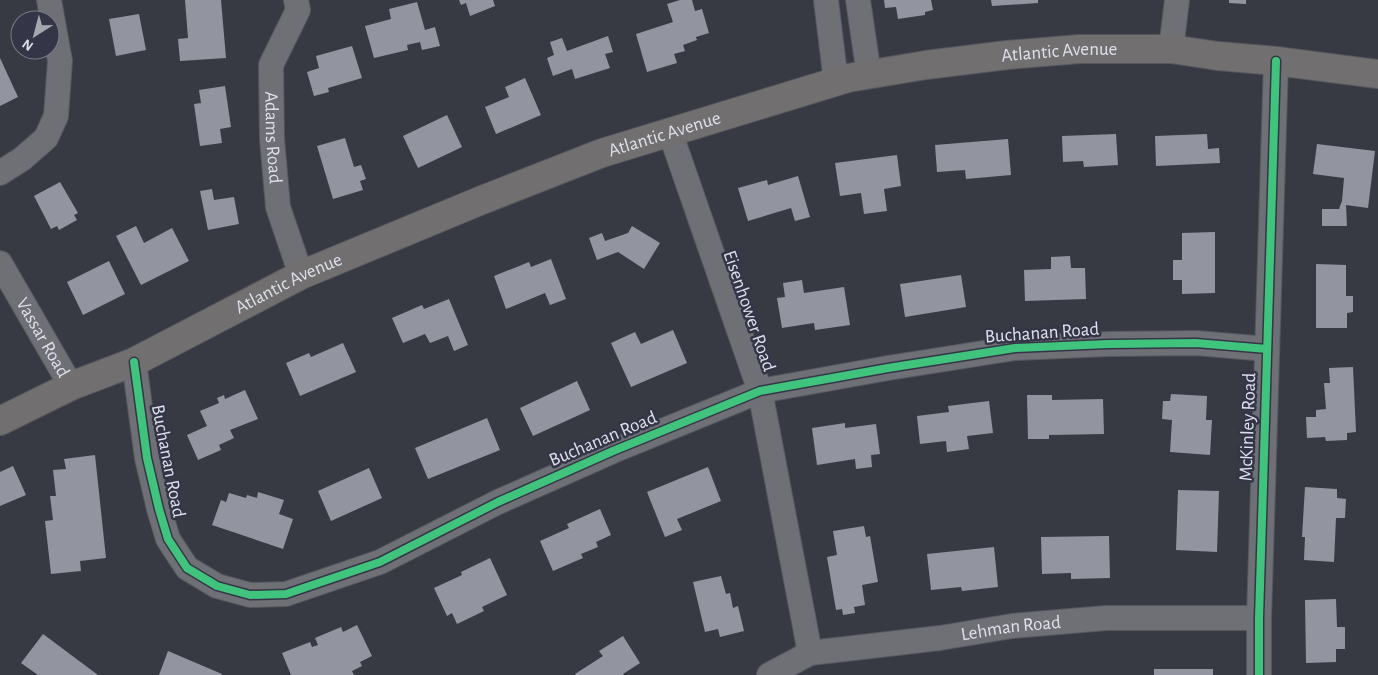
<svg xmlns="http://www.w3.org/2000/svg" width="1378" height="675" font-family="'Alegreya Sans',sans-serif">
<rect width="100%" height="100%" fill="#383a43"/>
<path fill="#9294a0" d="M185 0H221L226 58 180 61 178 39 188 38Z
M459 0H493L495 6 470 16 466 3 461 5Z
M680 0H692L695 11 702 9 709 33 696 37 697 40 683 45 685 51 674 54 677 63 647 72 636 34 673 22 667 4Z
M884 0H931L933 10 925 12V15L898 19 896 7 885 8Z
M991 0H1038V3L992 6Z
M1229 0H1246V4L1229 3Z
M417 2 425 30 435 27 440 46 422 50 420 42 407 45 408 50 374 58 365 26 391 19 389 9Z
M139 14 146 50 116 56 109 19Z
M608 36 613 52 605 54 610 68 575 79 572 69 553 76 547 58 554 55 550 42 562 38 567 51Z
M352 46 362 78 328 88 329 92 314 96 307 72 319 68 316 56Z
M0 58 18 97 0 106Z
M525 78 541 115 496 134 485 107 509 97 505 87Z
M225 86 231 127 220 129 222 143 200 146 194 104 201 103 199 90Z
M447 115 462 147 418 168 403 136Z
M1116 134 1118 165 1084 167 1083 161 1063 162 1062 136Z
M1207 134 1208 149 1219 148 1220 163 1156 166 1155 136Z
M345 138 354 167 361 165 366 179 360 181 363 190 333 199 317 146Z
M1008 139 1011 175 966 179 965 170 937 172 935 145Z
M1317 144 1375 151 1368 208 1346 205 1347 226H1322V209H1339L1342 201 1344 178 1313 174Z
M897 155 901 186 884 189 887 211 864 214 861 193 840 196 835 163Z
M798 176 810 217 795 221 791 208 748 221 738 188 767 180 768 185Z
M60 182 78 213 74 215 77 220 59 230 57 226 51 229 34 196Z
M212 189 214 200 234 197 239 224 208 230 200 191Z
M136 226 144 243 172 228 189 261 141 285 116 236Z
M632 226 660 243 644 269 618 252 597 260 589 238 602 233 605 241 628 233Z
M1215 232V293L1182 294V280H1173V260H1182V233Z
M1070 256 1071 268H1085L1086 299 1025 301 1024 270 1051 269V257Z
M551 259 566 299 550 305 545 293 506 309 494 276 529 262 531 267Z
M109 261 125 294 83 315 67 282Z
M1316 264 1346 265V296H1353V312L1347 313V328H1316Z
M961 275 966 307 905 317 900 284Z
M802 280 804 293 844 287 850 325 815 330 814 323 782 328 777 298 785 297 783 283Z
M449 299 468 345 454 351 448 336 430 343 425 334 403 343 392 318 422 305 424 309Z
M673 330 687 363 631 387 611 343 635 332 641 344Z
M343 343 356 372 300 396 286 363 309 353 311 357Z
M1353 367 1356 432 1347 433V440L1326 441 1325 437 1307 438 1306 417H1316V410L1326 409 1324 383H1330L1329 368Z
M577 381 590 410 533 436 520 408Z
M245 390 258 419 230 430 234 438 219 445 221 450 198 460 187 435 207 426 200 411 219 403 217 398 224 395 225 399Z
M1171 394 1207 396 1206 420H1212L1210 455 1170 452 1172 420 1162 419 1163 401H1170Z
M1027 395H1052V400L1103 399 1104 434 1049 435V439H1028Z
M989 401 993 433 967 436 969 449 947 452 946 441 920 444 917 416 949 412 948 406Z
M487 418 500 450 428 479 415 448Z
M845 423V428L876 424 880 454 871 455 872 467 856 469 855 459 817 465 812 428Z
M95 455 106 558 80 561 81 571 51 574 45 521 53 520 50 496H56L53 470 66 469 64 459Z
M13 466 26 495 0 506V472Z
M708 467 721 501 677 519 682 530 665 537 647 492Z
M369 468 382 498 331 521 318 491Z
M1305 487 1337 489V498L1346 499 1345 518H1336L1334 562 1304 560 1305 537H1302Z
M1178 490 1219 491 1217 552 1176 550Z
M258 492 284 500 279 514 293 519 283 549 212 525 221 500 226 502 229 493 246 498 247 495 257 498Z
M600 509 611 535 596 542 598 547 581 554 583 558 553 571 540 541 569 528 567 524Z
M864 526 866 537 870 536 878 582 862 585 865 605 854 607 855 613 843 615 842 609 836 610 827 557 837 555 833 531Z
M1109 536 1110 578 1071 579V573L1042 574 1041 537Z
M994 547 998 587 962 591 961 587 931 590 927 554Z
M490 558 507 595 482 607 484 611 457 624 452 613 447 616 434 588 462 575 461 572Z
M721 576 726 594 730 593 733 608 738 606 744 631 720 637 718 629 705 632 693 582Z
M1336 599 1337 627H1345V649H1336V662L1306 663 1305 600Z
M357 625 372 656 360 662 362 666 352 671 354 675H291L282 653 310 642 312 647 318 645 315 638 341 627 343 632Z
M43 634 98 675H38L21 663Z
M623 636 640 663 623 674 624 675H576L575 674 603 656 599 651Z
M168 651 222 674 221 675H159Z
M1154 669H1213V675H1154Z"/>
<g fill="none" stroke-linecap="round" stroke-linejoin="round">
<defs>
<g id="street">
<path id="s1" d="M296 0 298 10 271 65 272 139 278 207 301 275"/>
<path d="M826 0 836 82"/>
<path d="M858 0 869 75"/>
<path d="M1171 49 1177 0"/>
<path d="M670 132 760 391 810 653"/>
<path d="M0 173 22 159 46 138 56 116 60 61 49 0"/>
<path id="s2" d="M0 263 71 386"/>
<path d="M134 362 147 458 159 509 168 539 187 568 217 586 250 595 286 594 380 562 498 502 613 451 760 391 888 368 1015 348 1108 344 1196 343 1267 349"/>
<path id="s3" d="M769 675 810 653 940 638 1012 626 1106 618H1259"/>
<path d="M1259 675V618L1276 61"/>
</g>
<g id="primary">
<path id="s4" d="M0 421 71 386 134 362 301 275 482 200 602 153 848 78 926 65 1007 55 1080 49H1171L1218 56 1276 61 1378 74"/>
</g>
</defs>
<use href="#street" stroke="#565860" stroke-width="26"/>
<use href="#primary" stroke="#565860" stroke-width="30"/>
<use href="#street" stroke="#6e7076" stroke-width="24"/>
<use href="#primary" stroke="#716f6f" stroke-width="28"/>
<defs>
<path id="cycleway" d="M134 362 147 458 159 509 168 539 187 568 217 586 250 595 286 594 380 562 498 502 613 451 760 391 888 368 1015 348 1108 344 1196 343 1267 349
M1259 675V618L1276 61"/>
</defs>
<use href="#cycleway" stroke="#343647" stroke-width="11"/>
<use href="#cycleway" stroke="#40c37c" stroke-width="8"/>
</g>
<g text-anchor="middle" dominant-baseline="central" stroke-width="5" stroke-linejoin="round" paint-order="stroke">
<g font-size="19" fill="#dee0eb" stroke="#343647">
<text stroke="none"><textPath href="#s4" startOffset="1130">Atlantic Avenue</textPath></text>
<text stroke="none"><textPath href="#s4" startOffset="725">Atlantic Avenue</textPath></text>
<text stroke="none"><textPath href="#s1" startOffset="144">Adams Road</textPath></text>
<text stroke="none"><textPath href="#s4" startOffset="320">Atlantic Avenue</textPath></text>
<text transform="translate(749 311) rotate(71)">Eisenhower Road</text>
<text transform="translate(1042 333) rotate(-4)">Buchanan Road</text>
<text stroke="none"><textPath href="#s2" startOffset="86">Vassar Road</textPath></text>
<text transform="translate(1248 427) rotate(-88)">McKinley Road</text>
<text transform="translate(603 439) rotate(-23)">Buchanan Road</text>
<text transform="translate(168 461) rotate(79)">Buchanan Road</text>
<text stroke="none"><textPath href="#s3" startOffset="249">Lehman Road</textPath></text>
</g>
</g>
<g transform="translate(35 35) rotate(216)"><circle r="24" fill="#343647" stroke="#787a89"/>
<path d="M0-4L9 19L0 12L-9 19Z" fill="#a4a6b0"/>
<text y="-8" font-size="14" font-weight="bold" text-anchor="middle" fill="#dee0eb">N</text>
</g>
</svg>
